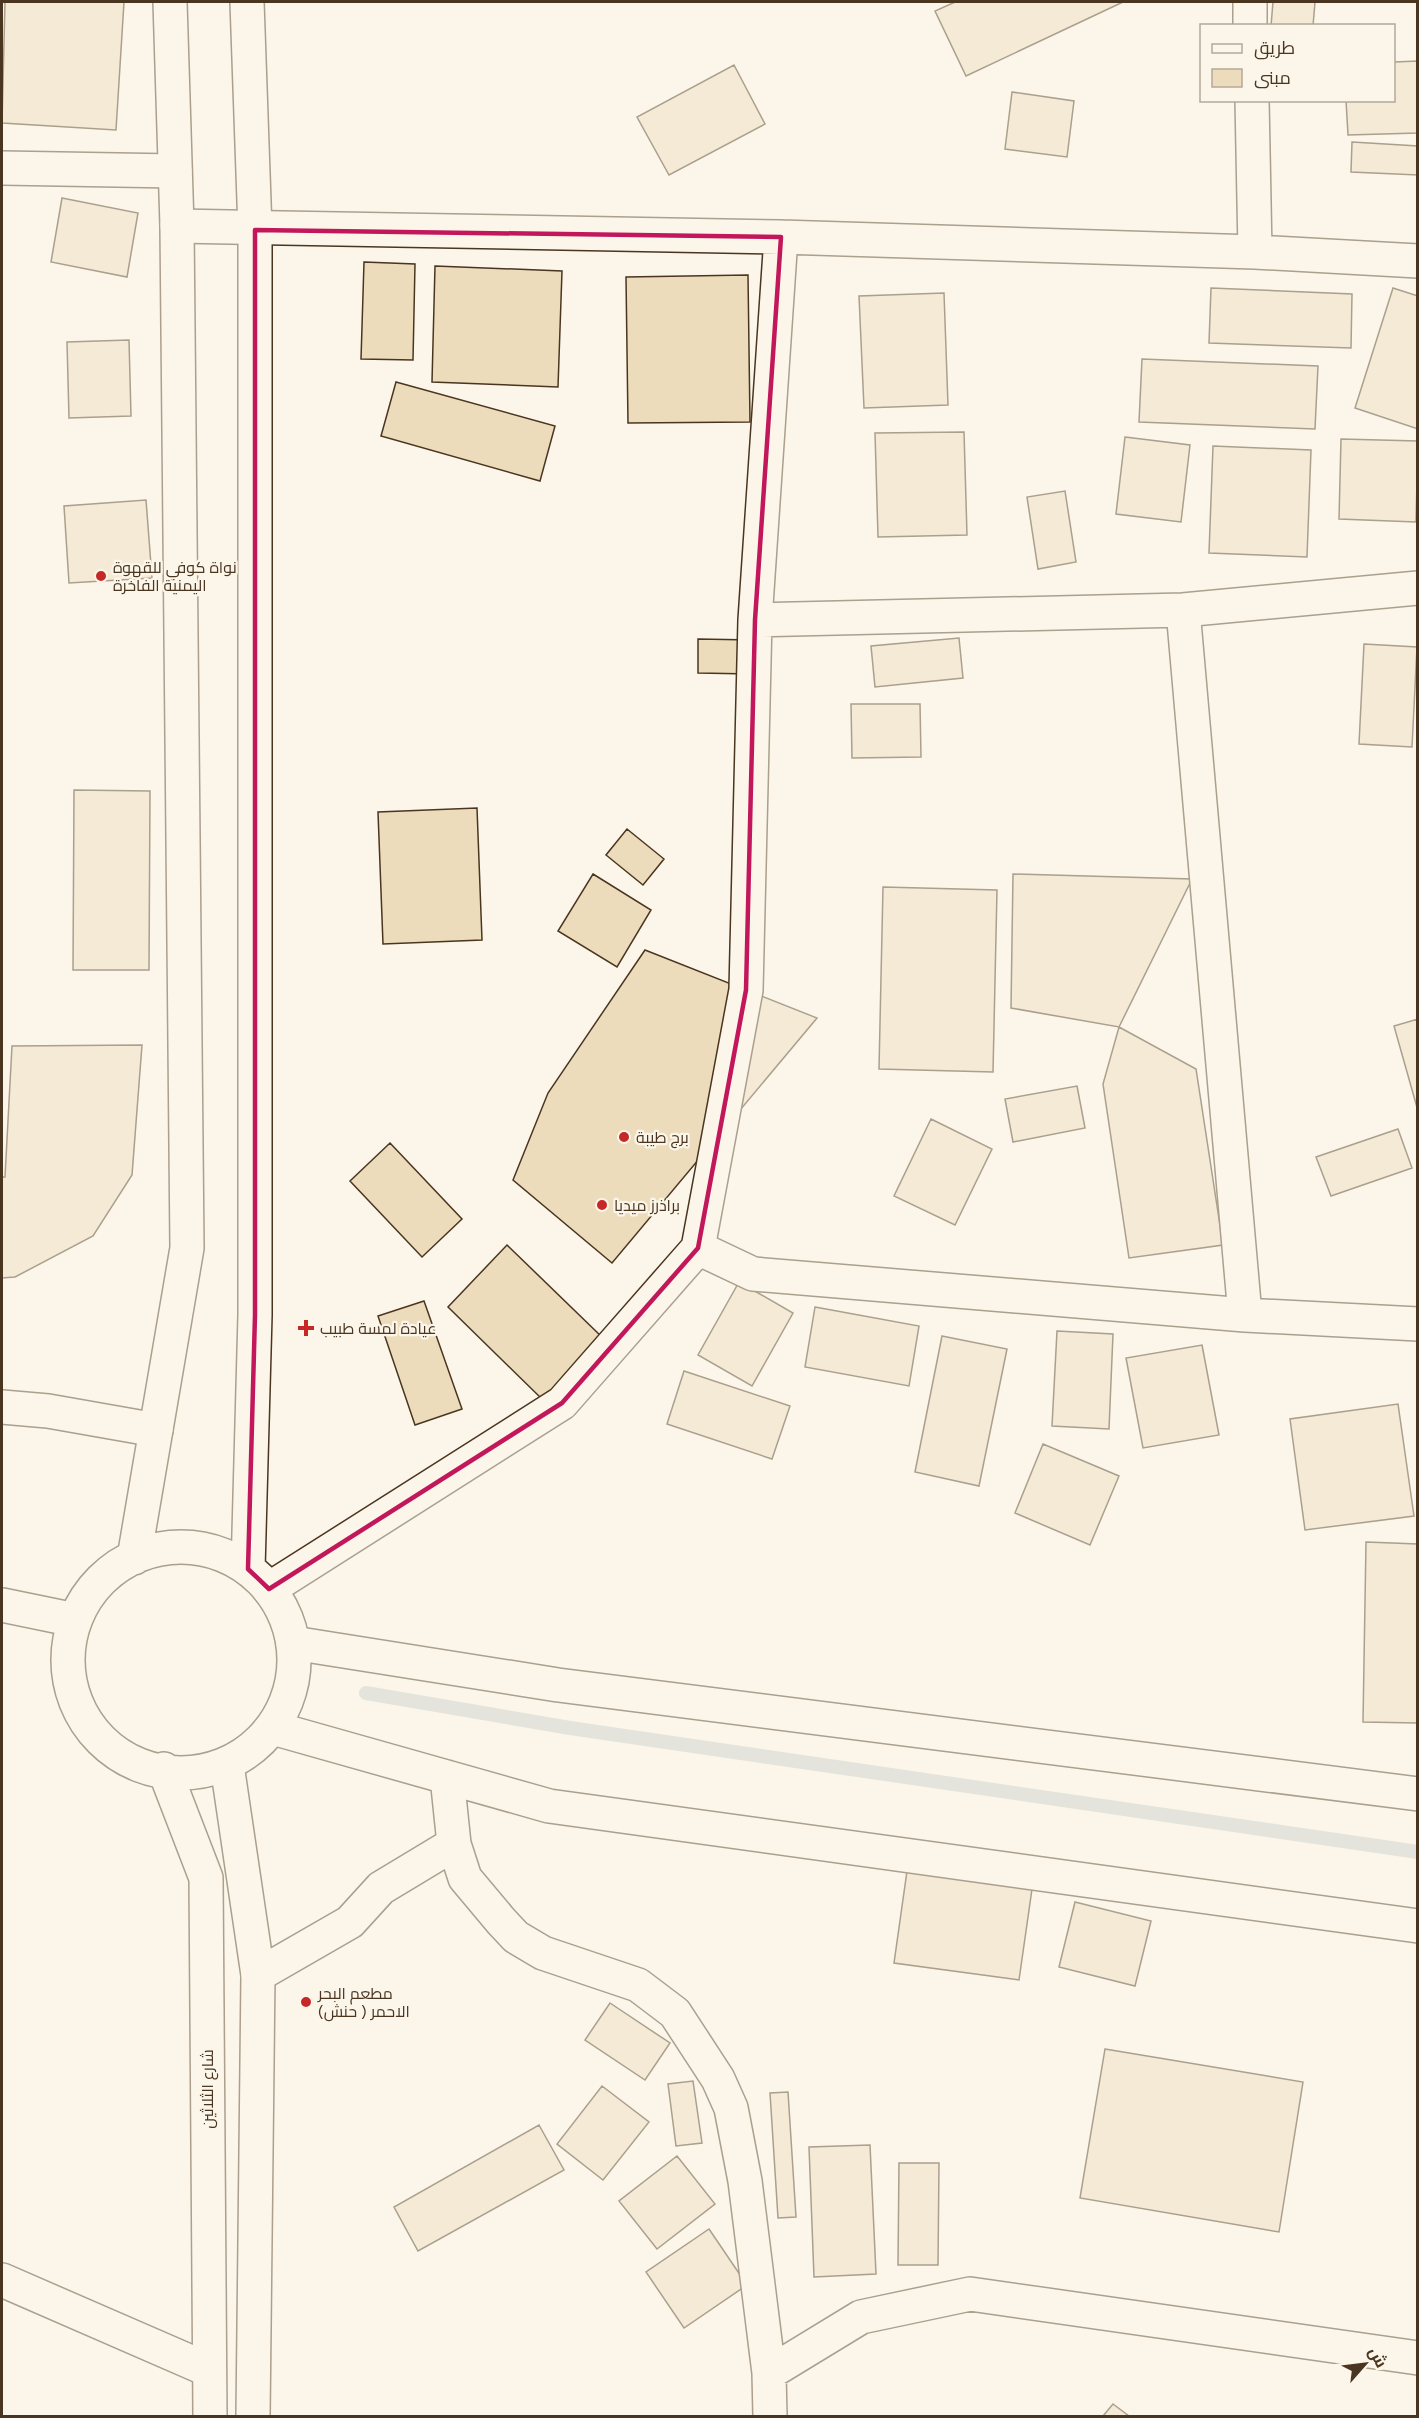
<svg xmlns="http://www.w3.org/2000/svg" width="1419" height="2418" font-family="Figtree,Cairo,sans-serif">
<rect width="100%" height="100%" fill="#fbf6e9"/>
<g fill="none" stroke-linecap="round" stroke-linejoin="round">
<path stroke="#c9cecd" stroke-width="14" d="M366 1693 570 1728 1418 1852"/>
</g>
<path fill="#ecdcbc" stroke="#4a3520" stroke-width="1.5" d="M5 2H124L116 130 2 123Z
M955 2H1123L966 76 935 11Z
M1273 2H1315L1313 26H1271Z
M1418 61V133L1348 135 1346 100H1394V62Z
M734 65 765 124 669 175 637 117Z
M1012 92 1074 101 1067 157 1005 149Z
M1352 142 1418 146V175L1351 172Z
M62 198 138 213 127 277 51 262Z
M364 262 415 264 413 360 361 359Z
M435 266 562 271 558 387 432 382Z
M748 275 750 422 628 423 626 277Z
M1211 288 1352 294 1351 348 1209 343Z
M1393 288 1418 296V429L1355 408Z
M944 293 948 405 864 408 859 296Z
M129 340 131 416 69 418 67 342Z
M1142 359 1318 366 1315 429 1139 422Z
M396 382 555 426 540 481 381 436Z
M964 432 967 535 878 537 875 433Z
M1125 437 1190 445 1181 522 1116 514Z
M1341 439 1418 441 1416 522 1339 519Z
M1213 446 1311 450 1307 557 1209 553Z
M1065 491 1076 562 1038 569 1027 497Z
M146 500 152 578 69 583 64 506Z
M959 638 963 678 875 687 871 646Z
M698 639 752 640 751 674 698 673Z
M1364 644 1417 647 1412 747 1359 744Z
M851 704H920L921 757 852 758Z
M74 790 150 791 149 970H73Z
M477 808 482 940 383 944 378 812Z
M627 829 664 859 643 885 606 855Z
M593 874 651 910 617 967 558 931Z
M1013 874 1192 879 1119 1027 1011 1008Z
M883 887 997 890 993 1072 879 1069Z
M645 950 817 1018 612 1263 513 1180 548 1093Z
M1418 1019V1111L1394 1026Z
M1119 1027 1196 1069 1223 1245 1129 1258 1103 1084Z
M142 1045 132 1175 93 1236 15 1277 2 1278V1177H5L12 1046Z
M1077 1086 1085 1128 1013 1142 1005 1099Z
M931 1119 992 1149 955 1225 894 1196Z
M1398 1129 1412 1168 1331 1196 1316 1157Z
M390 1143 462 1219 422 1257 350 1181Z
M507 1245 604 1339 544 1401 448 1307Z
M739 1282 793 1313 752 1386 698 1355Z
M424 1301 462 1409 415 1425 378 1316Z
M815 1307 919 1326 909 1386 805 1367Z
M1057 1331 1113 1334 1109 1429 1052 1426Z
M942 1336 1007 1349 979 1486 915 1472Z
M1202 1345 1219 1435 1143 1448 1126 1358Z
M684 1371 790 1406 772 1459 667 1424Z
M1398 1404 1414 1516 1305 1530 1290 1419Z
M1043 1444 1119 1476 1090 1545 1015 1513Z
M1366 1542 1418 1544V1723L1363 1722Z
M908 1864 1033 1882 1019 1980 894 1963Z
M1075 1902 1151 1921 1135 1986 1059 1967Z
M610 2003 670 2043 645 2080 585 2040Z
M1105 2049 1303 2082 1279 2232 1080 2198Z
M693 2081 702 2143 676 2146 668 2084Z
M602 2086 649 2122 603 2180 557 2144Z
M788 2092 796 2217 778 2218 770 2093Z
M539 2125 564 2170 418 2251 394 2207Z
M870 2145 876 2274 814 2277 809 2147Z
M677 2156 715 2204 657 2249 619 2201Z
M899 2163H939L938 2265H898Z
M709 2229 747 2285 684 2328 646 2272Z
M1113 2404 1129 2416H1103Z"/>
<g fill="none" stroke-linecap="round" stroke-linejoin="round">
<defs>
<path id="minor" d="M1250 2V26
M1252 100 1255 252
M2 168 175 171
M177 226 781 237 1255 252 1418 261
M1183 610 1245 1315
M755 620 1183 610 1418 588
M698 1248 753 1274 1245 1315 1418 1324
M2 1407 48 1411 156 1430
M269 1589 562 1403 698 1248 746 990 755 620 781 237
M2 1605 75 1620
M293 1643 558 1685 1418 1794
M273 1728 549 1806 1418 1926
M447 1777 454 1844 465 1878 501 1921 516 1937 543 1953 638 1985 675 2013 718 2079 731 2108 745 2181 769 2373 770 2416
M258 1975 350 1922 381 1888 454 1844
M2 2280 209 2370
M769 2373 861 2317 970 2294 1418 2358"/>
<path id="secondary" d="M247 2 255 230V1315L248 1569
M68 1660a113 113 0 1 1 226 0a113 113 0 1 1-226 0Z
M134 1558 187 1248 177 226 170 2
M227 1765 258 1975 253 2416
M164 1769 206 1878 210 2416"/>
</defs>
<use href="#minor" stroke="#4a3520" stroke-width="36"/>
<use href="#secondary" stroke="#4a3520" stroke-width="36"/>
<use href="#minor" stroke="#fbf6e9" stroke-width="33"/>
<use href="#secondary" stroke="#fbf6e9" stroke-width="33"/>
</g>
<path d="M0 0H1419V2418H0ZM255 230 781 237 755 620 746 990 698 1248 562 1403 269 1589 248 1569 255 1315Z" fill="#fbf6e9" fill-opacity=".55" fill-rule="evenodd"/>
<path fill="none" stroke="#c2185b" stroke-width="4.5" stroke-linejoin="round" d="M255 230 781 237 755 620 746 990 698 1248 562 1403 269 1589 248 1569 255 1315Z"/>
<g fill="#c62828" stroke="#fbf6e9" stroke-width="2">
<circle cx="101" cy="576" r="6"/>
<circle cx="624" cy="1137" r="6"/>
<circle cx="602" cy="1205" r="6"/>
<path d="M303 1319h6v6h6v6h-6v6h-6v-6h-6v-6h6z"/>
<circle cx="306" cy="2002" r="6"/>
</g>
<g text-anchor="middle" dominant-baseline="central" stroke-width="4.5" stroke-linejoin="round" paint-order="stroke">
<g font-size="16" fill="#4a3520" stroke="#fbf6e9" text-anchor="start">
<text x="113" y="567">نواة كوفي للقهوة<tspan x="113" dy="18">اليمنية الفاخرة</tspan></text>
<text x="636" y="1137">برج طيبة</text>
<text x="614" y="1205">براذرز ميديا</text>
<text x="320" y="1328">عيادة لمسة طبيب</text>
<text x="318" y="1993">مطعم البحر<tspan x="318" dy="18">الاحمر ( حنش)</tspan></text>
</g>
<g font-size="16" fill="#4a3520" stroke="#fbf6e9">
<text transform="translate(207 2089) rotate(-90)">شارع الثلاثين</text>
</g>
</g>
<rect width="1419" height="2418" fill="none" stroke="#4a3520" stroke-width="6"/>
<rect x="1200" y="24" width="195" height="78" fill="#fbf6e9" stroke="#b4a999" stroke-width="1.5"/>
<rect x="1212" y="44" width="30" height="9" fill="#fbf6e9" stroke="#b4a999" stroke-width="1.5"/>
<text x="1254" y="54" font-size="18" fill="#4a3520">طريق</text>
<rect x="1212" y="69" width="30" height="18" fill="#ecdcbc" stroke="#b4a999" stroke-width="1.5"/>
<text x="1254" y="84" font-size="18" fill="#4a3520">مبنى</text>
<g transform="translate(1365 2364) rotate(62)" stroke="#fbf6e9" stroke-width="4.5" paint-order="stroke">
<path d="M0-4.5L10 22L0 15L-10 22Z" fill="#4a3520"/>
<text y="-9" font-size="16" font-weight="bold" text-anchor="middle" fill="#4a3520">ش</text>
</g>
</svg>
